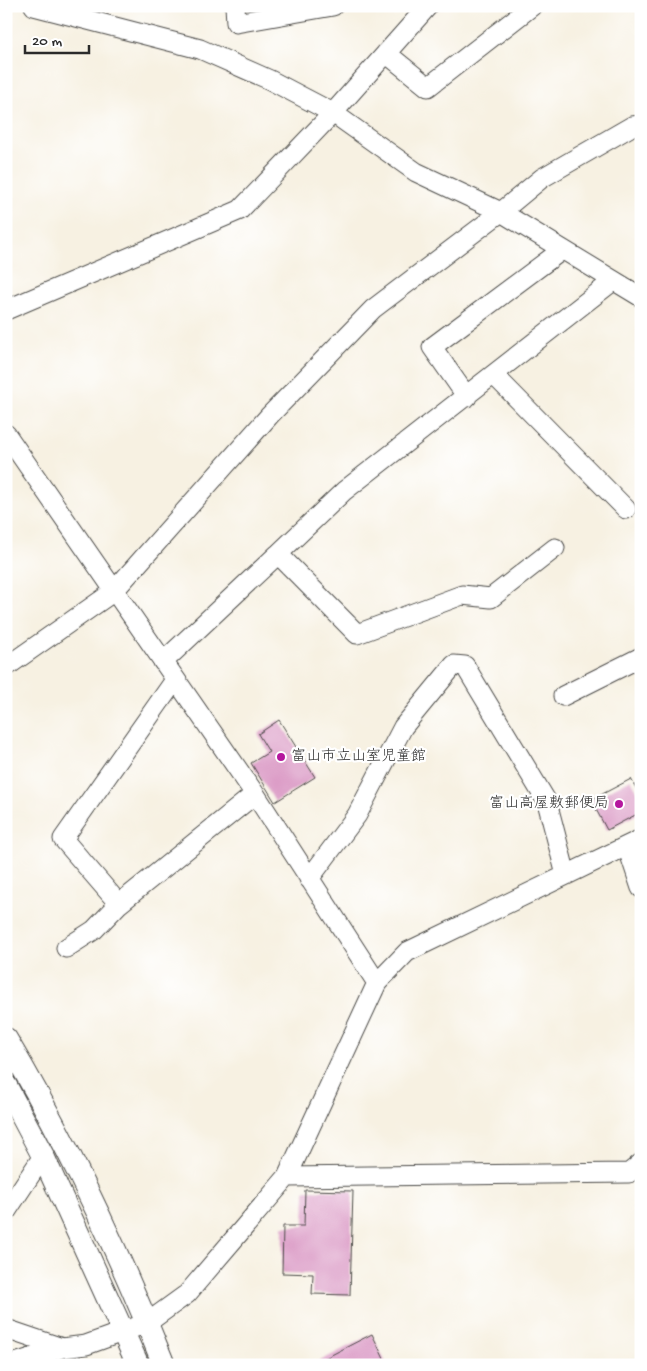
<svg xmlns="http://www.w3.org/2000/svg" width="647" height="1371" font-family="'Gochi Hand','Klee One',sans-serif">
<rect width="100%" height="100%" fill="#fff"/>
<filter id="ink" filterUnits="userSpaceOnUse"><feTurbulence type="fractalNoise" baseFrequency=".02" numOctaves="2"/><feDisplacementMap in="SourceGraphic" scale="10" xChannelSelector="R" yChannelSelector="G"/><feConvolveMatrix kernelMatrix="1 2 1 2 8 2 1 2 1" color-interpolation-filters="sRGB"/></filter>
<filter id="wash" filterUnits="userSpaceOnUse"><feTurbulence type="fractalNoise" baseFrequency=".0096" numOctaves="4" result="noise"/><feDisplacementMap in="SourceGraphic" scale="20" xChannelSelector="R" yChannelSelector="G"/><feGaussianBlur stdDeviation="1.12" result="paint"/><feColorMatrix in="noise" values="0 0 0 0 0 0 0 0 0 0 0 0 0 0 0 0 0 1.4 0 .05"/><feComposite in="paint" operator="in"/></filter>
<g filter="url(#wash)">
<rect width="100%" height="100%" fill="#f7f1e2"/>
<g id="blocks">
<path fill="#da98c4" d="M279 720 315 777 275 802 251 763 269 752 258 734Z
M631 779 641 797V812L607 830 591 800Z
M305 1190 353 1191 350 1295 312 1294 313 1274 282 1273 283 1226H304Z
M372 1334 387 1365H312Z"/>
</g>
</g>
<g filter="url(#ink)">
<use href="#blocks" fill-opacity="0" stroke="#4a4946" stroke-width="1"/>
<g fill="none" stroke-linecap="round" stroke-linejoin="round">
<defs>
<path id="minor" d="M34 6 200 49 270 80 333 113 416 172 501 212 641 297
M235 6 236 23 333 6
M386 53 428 87 532 6
M6 310 240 210 333 113 428 6
M494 375 626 509
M467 397 432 347 562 250
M6 434 255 794 377 983
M278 554 344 491 613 281
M163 662 278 554 357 634 462 595 491 598 555 548
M6 667 113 592 270 415 373 309 501 212 542 178 632 126 641 125
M563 696 641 657
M627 846 641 888
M309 879 357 815 403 727 454 665 465 666 547 802 566 875
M119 904 255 794
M66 948 94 930 119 904 63 839 175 680
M287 1177 629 1173 641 1163
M6 1212 43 1156
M6 1329 62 1348
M9 1365 62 1348 86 1345 147 1323 187 1294 287 1177 377 983 407 952 641 839"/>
<path id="tertiary" d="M6 1039C68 1143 119 1253 164 1365
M6 1086 43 1156 138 1365"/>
</defs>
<use href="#minor" stroke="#4a4946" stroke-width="21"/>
<use href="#tertiary" stroke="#4a4946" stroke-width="24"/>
<use href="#minor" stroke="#fff" stroke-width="19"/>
<use href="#tertiary" stroke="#fff" stroke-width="22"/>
</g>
</g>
<g fill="#b5179e" stroke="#fff" stroke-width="2">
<circle cx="281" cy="757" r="5"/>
<circle cx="619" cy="804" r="5"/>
</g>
<g text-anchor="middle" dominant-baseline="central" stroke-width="4.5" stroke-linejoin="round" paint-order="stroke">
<g font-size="15" fill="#2b2b2b" stroke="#fff" text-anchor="start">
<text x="291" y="757">富山市立山室児童館</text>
<text x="609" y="804" text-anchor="end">富山高屋敷郵便局</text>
</g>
</g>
<rect width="647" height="1371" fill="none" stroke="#fff" stroke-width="25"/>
<path d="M25 45v8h64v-8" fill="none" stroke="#2b2b2b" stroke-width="2.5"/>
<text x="32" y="45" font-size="15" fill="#2b2b2b" stroke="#ffffff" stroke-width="4" paint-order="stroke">20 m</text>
</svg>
